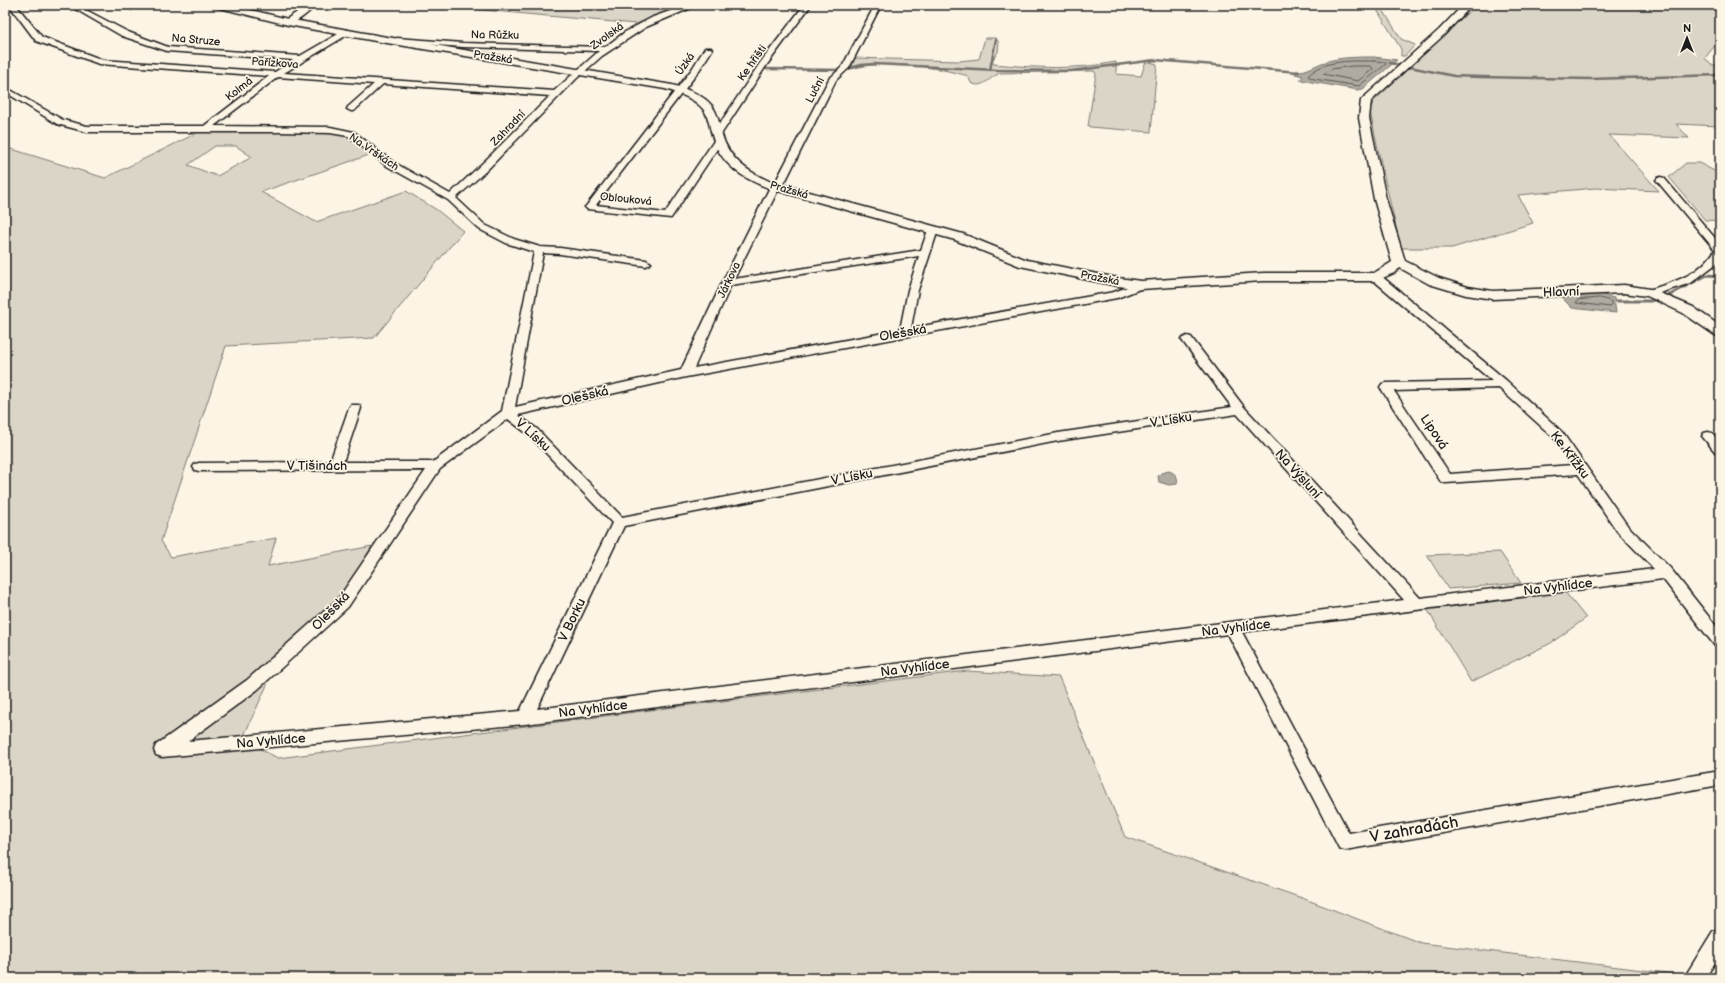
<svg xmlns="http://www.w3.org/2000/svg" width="1725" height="983" font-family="'Balsamiq Sans',sans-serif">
<rect width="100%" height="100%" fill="#fcf5e5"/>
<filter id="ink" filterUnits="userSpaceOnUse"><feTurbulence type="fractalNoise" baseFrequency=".025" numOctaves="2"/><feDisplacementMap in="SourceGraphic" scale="8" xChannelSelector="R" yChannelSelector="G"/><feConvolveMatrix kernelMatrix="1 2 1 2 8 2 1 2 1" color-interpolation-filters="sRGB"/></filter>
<g filter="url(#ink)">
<path fill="#dbd5c8" stroke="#7c7872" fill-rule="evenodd" d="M427 5H684L636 24Z
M1374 5H1380L1401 39 1415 45 1405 56H1401V49Z
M1476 5H1720V39L1705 58 1711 65H1720V126L1676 124 1689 138 1609 135 1659 191 1595 188 1518 195 1533 223 1452 248H1401L1382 168 1370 111 1373 102Z
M985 38H995L999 42 998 52 992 61 994 64C1036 68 1075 70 1116 62V74L1141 76 1146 61 1157 64 1151 132 1090 127 1088 126 1096 74 1094 71 1001 73C990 76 983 90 971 83L968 76C939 67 881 59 852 69L854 58 959 61 979 59Z
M201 131H329L349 137 372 154 261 192 316 222 406 191 437 210 463 231 374 338 226 346 161 541 171 557 276 538 268 566 372 546 339 603 269 661 267 685 242 740 278 758 682 706 967 671 1059 677 1125 837 1302 898 1421 943 1676 974 1674 978H5V147L105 178ZM215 146H236L252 157 217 176 188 165Z
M1686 163H1699L1720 174V221L1705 220 1669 177Z
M1500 552 1521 583 1448 589 1427 555Z
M1565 592 1586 618 1551 643 1471 682 1427 609Z"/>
<path fill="#b0aba1" stroke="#75726c" d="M1374 57 1397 60 1363 89 1358 90 1300 80 1303 76 1295 74 1296 71C1307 72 1314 65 1325 62 1340 57 1358 57 1374 57Z
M1600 294 1614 298 1616 313 1572 308 1562 298Z
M1169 471C1175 473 1179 477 1177 484L1169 485 1159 482 1158 476 1161 473Z"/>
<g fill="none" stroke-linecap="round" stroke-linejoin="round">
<path stroke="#575551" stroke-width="1" d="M1374 61 1385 62 1386 64 1359 86 1314 79 1308 76C1323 59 1353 61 1374 61Z
M1353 66H1371L1373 69 1358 81 1323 74 1332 69Z
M1600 298 1611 301V307L1576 303 1578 300Z"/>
<path stroke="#75726c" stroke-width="2.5" d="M122 5 132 10
M1390 63 1454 76 1480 77 1591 79 1720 75
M766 69 844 70 861 65 874 64 997 70 1071 71 1155 60 1299 72
M990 70 996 39"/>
<path stroke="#75726c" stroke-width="3" d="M1616 301H1650L1666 297 1707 275 1720 276"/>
<defs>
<path id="minor" d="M9 5H16L42 37 103 60 275 72 293 60 167 51 122 36 77 10 75 9 80 5H87L84 9 128 32 168 47 300 56 345 30H348L352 32 284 73 554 91 599 51 463 47 397 42 393 40 397 38 463 43 605 47 625 32 653 17 687 5H698L646 27 602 56 576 79 487 170 456 198 485 225 514 239 540 247 560 248 646 260 651 263 646 266 560 254 543 253 515 407 681 370 722 283 770 187 777 179 829 79 842 67 875 5H881L849 68 836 80 786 180 779 188 734 279 921 250 928 230 933 227 938 230 918 290 911 328 1114 292 1141 282 1146 285 1145 287 1117 298 686 377 518 415 537 429 622 517 1058 433 1232 407 1181 339 1187 336 1191 337 1244 407 1420 598 1654 569 1617 531 1578 474 1446 483 1441 482 1380 387 1382 384 1386 383 1492 381 1372 279 1371 277 1376 274 1380 275 1507 381 1562 432 1627 525 1671 569 1720 631V648L1715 646 1663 579 1242 632 1349 833 1720 771V785L1345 850 1339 848 1228 634 525 724 162 757 156 755 154 750 156 745 247 680 338 599 426 470 199 471 195 470 193 467 195 464 199 463 330 462 349 408 351 405H359L361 408 343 462H433L502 411 534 252 506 243 479 229 448 200 387 166 348 136 330 133 280 132H87L57 124 5 92V87L63 120 87 126H204L269 76 99 64 36 41ZM278 77 374 84 348 107 347 109 351 111H354L383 84 550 96 491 155 450 194 393 162 354 132 330 127 214 126ZM919 256 908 290 900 330 694 368 731 285ZM1499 388 1554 438 1572 465 1450 474 1394 391ZM1237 414 1404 600 537 709 624 526 1058 441ZM508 419 529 435 612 523 520 711 188 741 257 690 348 607 440 469Z
M308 5H315C310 12 295 25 285 24V20Z
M804 5H811L766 66 720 136H714L713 134 760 63Z
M705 48H711L712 50 698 72 596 205 665 213 716 138H722L723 140 671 218 587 209 585 207 587 205 692 69Z
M1661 177 1664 178 1720 244V258L1717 263 1691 283 1650 296 1646 295 1645 293 1646 291C1673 282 1699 276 1715 250L1658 182 1656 180 1658 178Z
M1708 432 1712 433 1720 442V454L1716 453 1702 436 1704 433Z
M1720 929V955L1705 978H1684L1713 931Z"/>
<path id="tertiary" d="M215 5H230L288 19 381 36 672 85C686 89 703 94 712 106 719 115 719 125 722 135 729 159 747 171 769 181L963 234 1027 260 1118 278 1141 281 1263 273H1374L1392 262 1374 199 1359 118 1361 100 1439 30 1463 5H1472L1445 34 1371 101 1369 118 1386 199 1405 261 1439 278 1468 287 1493 291 1624 285 1650 289 1693 307 1720 326V336L1715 335 1683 313 1647 296 1624 293 1493 299 1466 295 1429 284 1400 268 1394 273 1376 281H1263L1141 289 1118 286 1020 266 955 240 771 189C744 179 720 165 712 135 709 126 709 116 703 109 694 98 678 93 665 89L381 42 288 25 216 7Z"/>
</defs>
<use href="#minor" stroke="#1c1c1c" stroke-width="3"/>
<use href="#tertiary" stroke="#1c1c1c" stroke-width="3"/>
<use href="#minor" fill="#fcf5e5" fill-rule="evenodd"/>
<use href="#tertiary" fill="#fcf5e5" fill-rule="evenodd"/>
</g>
</g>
<g text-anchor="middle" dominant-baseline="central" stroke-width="3.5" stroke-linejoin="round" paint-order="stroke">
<g font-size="11" fill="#1c1c1c" stroke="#fcf5e5">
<text transform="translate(495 35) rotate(1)">Na Růžku</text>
<text transform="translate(607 36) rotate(-36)">Zvolská</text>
<text transform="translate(196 40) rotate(5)">Na Struze</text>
<text transform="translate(493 57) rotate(9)">Pražská</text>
<text transform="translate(275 63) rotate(4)">Pařízkova</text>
<text transform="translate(752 63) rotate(-55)">Ke hřišti</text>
<text transform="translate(685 64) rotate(-54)">Úzká</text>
<text transform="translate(239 89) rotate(-38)">Kolmá</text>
<text transform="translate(815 90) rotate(-62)">Luční</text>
<text transform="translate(508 128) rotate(-46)">Zahradní</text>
<text transform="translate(374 152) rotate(34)">Na Vrškách</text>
<text transform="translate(789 190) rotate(16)">Pražská</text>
<text transform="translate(626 199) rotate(6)">Oblouková</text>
<text transform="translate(1100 278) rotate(11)">Pražská</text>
<text transform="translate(729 280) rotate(-64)">Járkova</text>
</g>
<g font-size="13" fill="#1c1c1c" stroke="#fcf5e5">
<text transform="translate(1561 292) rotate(-2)">Hlavní</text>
<text transform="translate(903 333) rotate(-10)">Olešská</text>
<text transform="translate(585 396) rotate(-13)">Olešská</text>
<text transform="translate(1171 420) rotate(-9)">V Lísku</text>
<text transform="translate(1434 432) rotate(57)">Lipová</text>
<text transform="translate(533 435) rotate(42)">V Lísku</text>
<text transform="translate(1570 455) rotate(53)">Ke Křížku</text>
<text x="317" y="466">V Tišinách</text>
<text transform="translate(1298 474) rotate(48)">Na Výsluní</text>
<text transform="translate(852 477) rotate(-11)">V Lísku</text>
<text transform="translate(1558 587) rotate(-7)">Na Vyhlídce</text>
<text transform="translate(331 611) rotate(-46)">Olešská</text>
<text transform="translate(572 620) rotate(-64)">V Borku</text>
<text transform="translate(1236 628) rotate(-7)">Na Vyhlídce</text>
<text transform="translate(915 668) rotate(-7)">Na Vyhlídce</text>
<text transform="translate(593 709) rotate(-7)">Na Vyhlídce</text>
<text transform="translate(271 741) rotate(-5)">Na Vyhlídce</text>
</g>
<g font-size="16" fill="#1c1c1c" stroke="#fcf5e5">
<text transform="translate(1414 830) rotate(-10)">V zahradách</text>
</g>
</g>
<rect width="1725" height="983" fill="none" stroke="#fcf5e5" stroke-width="20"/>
<rect x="10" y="10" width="1705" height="963" fill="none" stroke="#1c1c1c" stroke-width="1.5" filter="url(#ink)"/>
<g transform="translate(1687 38)" stroke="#fcf5e5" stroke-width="3" paint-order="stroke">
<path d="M0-3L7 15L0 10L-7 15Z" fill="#1c1c1c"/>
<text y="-6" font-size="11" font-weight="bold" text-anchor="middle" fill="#1c1c1c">N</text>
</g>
</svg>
